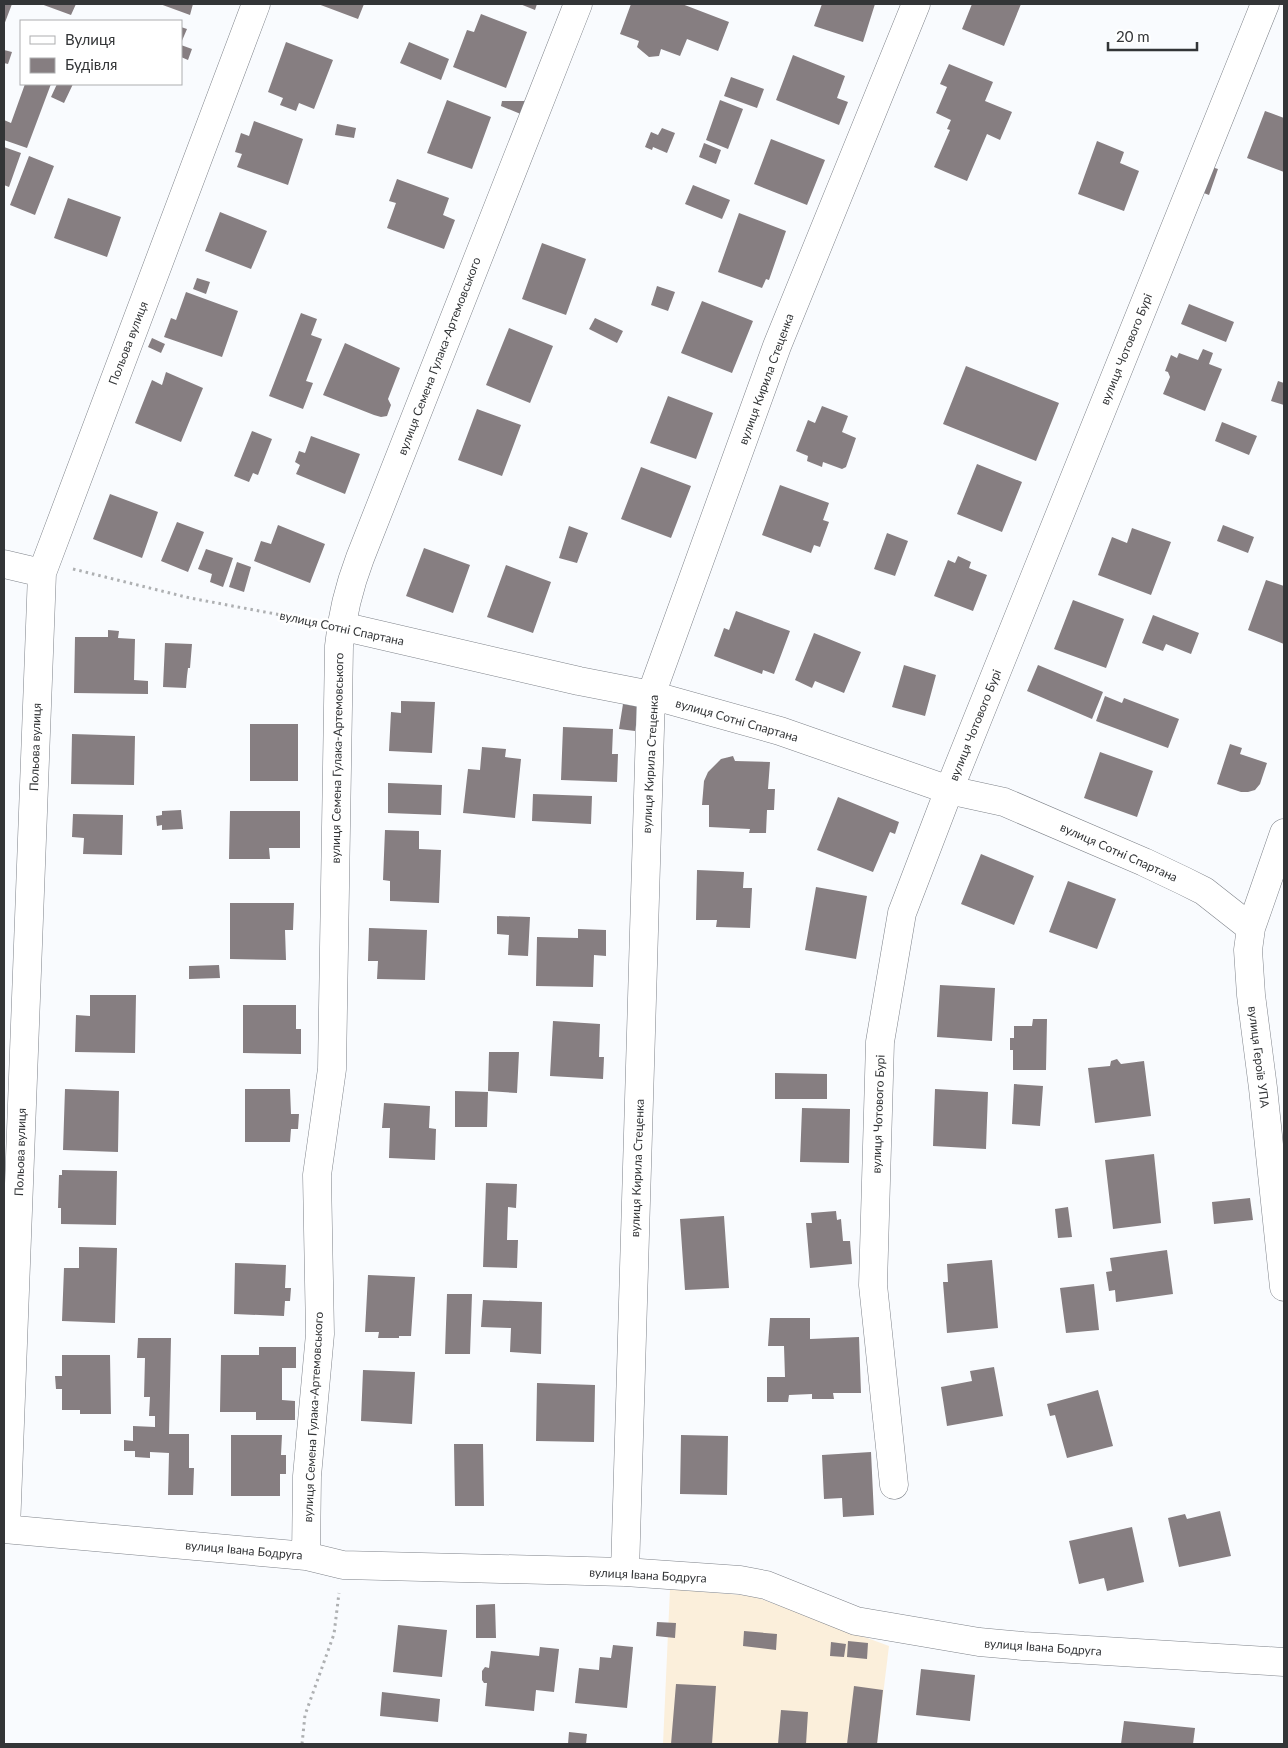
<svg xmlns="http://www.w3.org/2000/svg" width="1288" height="1748" font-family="Lato,sans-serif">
<rect width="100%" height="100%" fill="#f9fbfe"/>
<path fill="#fbefdb" d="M670 1589 753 1596 889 1646 877 1744H663Z"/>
<path fill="#867e81" d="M4 4H12L4 25Z
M41 4H76L71 15Z
M160 4H193L190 15Z
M318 4H364L358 19Z
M520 4H537L535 10Z
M631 4H682L729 22 718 51 687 39 680 56 661 49 659 56 649 57 637 47 639 41 620 34Z
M822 4H875L863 42 814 26Z
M972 4H1021L1004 46 962 29Z
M481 14 527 32 506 88 453 67 467 30 474 32Z
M181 27 187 29 181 43Z
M286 42 333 60 314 109 299 103 296 111 280 105 283 98 268 92Z
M409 42 449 59 441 80 400 63Z
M181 45 192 49 188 60 181 57Z
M4 50 12 52 8 64 4 63Z
M793 55 845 76 837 98 848 102 839 125 776 100Z
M949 64 993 82 985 101 1012 112 1000 140 987 134 967 181 934 167 950 130 947 129 951 120 936 113 947 87 940 84Z
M731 77 764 89 757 108 724 96Z
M25 84H51L27 148 4 140V120L11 123Z
M57 84H73L64 103 51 97Z
M447 100 491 117 472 169 427 153Z
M720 100 743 109 728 149 706 140Z
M502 101H528L523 115 501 106Z
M1265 111 1284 118V172L1247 158Z
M254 121 303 139 288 185 237 167 242 154 235 152 241 133 249 136Z
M337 124 356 128 354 138 335 135Z
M662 128 675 133 667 153 653 147 652 150 645 147 651 132 658 135Z
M771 139 825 160 807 205 754 184Z
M1097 141 1124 152 1120 163 1139 171 1124 211 1078 194Z
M704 143 721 150 716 164 699 157Z
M4 147 21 153 9 187 4 185Z
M29 156 54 166 35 215 10 205Z
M1205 165 1218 169 1209 195 1196 190Z
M397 179 449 198 443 215 455 220 444 249 387 228 396 203 389 201Z
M693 185 730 200 722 219 685 204Z
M68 198 121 217 107 257 54 238Z
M220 212 267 231 251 269 205 251Z
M739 213 786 231 769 280 766 279 762 288 718 272Z
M542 243 586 259 566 315 522 299Z
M197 278 210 282 206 294 193 289Z
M657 286 675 292 668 311 651 305Z
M186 292 238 311 222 357 164 337 171 318 176 320Z
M702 301 753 321 732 373 681 353Z
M1189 304 1234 322 1226 342 1181 324Z
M301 313 317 319 311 335 322 339 306 381 313 383 303 409 269 396Z
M595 318 623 331 617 343 589 329Z
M509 328 553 346 530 403 486 385Z
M152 338 165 344 161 353 148 347Z
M345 343 400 368 388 399 391 405 387 416 381 417 374 415 323 395Z
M1203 349 1213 353 1209 364 1222 369 1205 411 1163 394 1170 377 1168 372 1165 371 1171 355 1177 358 1179 353 1198 360Z
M966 366 1059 403 1036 461 943 424Z
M166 372 203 388 181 442 135 423 152 380 162 385Z
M1278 381 1284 383V405L1271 401Z
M668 396 713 413 696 459 650 443Z
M822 406 848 416 842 432 856 438 846 467 842 469 823 462 822 467 807 461 808 456 796 451 808 420 815 423Z
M477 409 521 425 502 476 458 460Z
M1222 422 1257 436 1249 455 1215 441Z
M252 431 272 439 258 475 253 473 249 482 234 476Z
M311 436 360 454 345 494 296 474 300 465 295 462 299 451 305 453Z
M977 464 1022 482 1002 532 957 514Z
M641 467 691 486 671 538 621 519Z
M780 485 829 503 823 520 829 522 820 547 814 545 811 553 762 535Z
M110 494 158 512 142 558 93 539Z
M177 522 204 532 188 572 161 561Z
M278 525 325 544 310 583 254 561 261 541 271 544Z
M1223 525 1254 537 1248 553 1217 541Z
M569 526 588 533 577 563 559 558Z
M1132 528 1171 542 1151 595 1098 575 1112 537 1127 543Z
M887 533 908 541 895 576 874 569Z
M424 548 470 565 453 613 406 596Z
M206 549 233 558 223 587 210 582 212 574 198 569Z
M958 556 971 562 969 568 987 575 973 611 934 596 948 560 955 563Z
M237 562 251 567 244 592 229 587Z
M506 565 551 582 533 633 487 617Z
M1266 580 1284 586V644L1248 630Z
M1073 600 1124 619 1106 668 1054 649Z
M736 611 790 631 774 674 763 670 762 674 714 656 724 628 729 630Z
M1153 615 1199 633 1191 654 1166 644 1163 651 1142 643Z
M108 630 119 631 118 638 135 639 134 680 148 681V694L74 693 75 637H108Z
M814 633 861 652 844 693 815 681 812 688 795 680Z
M165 643 192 644 190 668H188L187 676 186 688 163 687Z
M904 665 936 675 925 716 892 707Z
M1038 665 1103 692 1092 719 1027 691Z
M1105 696 1122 703 1124 698 1179 719 1168 748 1096 721Z
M401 701 435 702 432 753 389 751 391 712 401 713Z
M623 704 639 707 635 731 619 729Z
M250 724H298V781H250Z
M563 727 613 729 612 754H618L617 782 561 780Z
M72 734 135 736 134 785 71 784Z
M1230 744 1242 748 1240 754 1267 763 1260 784 1255 790 1248 792H1241L1217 784Z
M482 747 506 749 505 757 521 759 515 818 463 813 468 769 480 770Z
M1100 752 1153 771 1137 817 1084 798Z
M733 756 735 761 770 762 768 789H775L774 810H767L766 833H749L750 829 709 827V805H702L704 781 708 772 721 759Z
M388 783 442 785 441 815 388 813Z
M533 794 592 796 591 824 532 821Z
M838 797 899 822 895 834 890 832 873 872 817 850Z
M181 810 183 829 162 830V825L157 826 156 816 162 815V811Z
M230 811H300V848H269L270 859H229Z
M73 814 123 815 122 855 83 854 84 838 72 837Z
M385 830 419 831V849L441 850 439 903 390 901V881L383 880Z
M981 854 1034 876 1014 925 961 904Z
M697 870 744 872 743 888H752L750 928 716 927 717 920H696Z
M1068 881 1116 899 1097 949 1049 932Z
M816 887 867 896 856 959 805 950Z
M230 903H294L293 930H285L286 960 230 959Z
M497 916 530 917 528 956 508 955 509 935 497 934Z
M369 928 427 930 425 980 377 979 378 961H368Z
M578 929 606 930V956L594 955 593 987 536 986 537 937 578 938Z
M219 965 220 978 189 979V966Z
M940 985 995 988 992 1041 937 1037Z
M90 995H136L135 1053 75 1052 76 1015 90 1016Z
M243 1005H296V1029H301V1054L243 1053Z
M1033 1019H1047L1046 1070H1013V1050H1010V1038H1014V1026H1032Z
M553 1021 600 1024 599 1057H604L603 1079 550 1076Z
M489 1052H519L517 1093 488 1091Z
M1117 1059 1121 1064 1144 1061 1151 1116 1095 1123 1088 1068 1110 1066 1111 1061Z
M775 1073 827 1074V1099H775Z
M1014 1084 1043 1086 1040 1126 1012 1124Z
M65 1089 119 1091 118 1152 63 1150Z
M245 1089H290L291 1114H299L298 1129H291L290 1142H245Z
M935 1089 988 1092 986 1149 933 1146Z
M455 1091 488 1092 487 1127H455Z
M384 1103 430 1106 429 1128 436 1129 435 1160 389 1158 390 1128H382Z
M802 1108 850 1109 849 1163 800 1162Z
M1154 1154 1161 1223 1113 1229 1105 1160Z
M62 1170 117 1171 116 1225 61 1224V1208H58L59 1175H62Z
M486 1183 517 1184 516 1208 508 1207 507 1240H518L517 1268 483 1267Z
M1250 1198 1253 1220 1214 1224 1212 1202Z
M1068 1207 1072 1237 1058 1238 1055 1209Z
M836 1211 837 1220 841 1219 843 1241H850L852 1264 810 1268 806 1223H812L811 1213Z
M724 1216 729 1288 685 1290 680 1219Z
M79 1247 117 1248 115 1323 62 1321 64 1268H79Z
M1167 1250 1173 1294 1116 1302 1115 1290 1109 1291 1106 1272 1112 1271 1110 1258Z
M992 1260 998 1328 947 1333 943 1282H948L947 1264Z
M235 1263 286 1265 285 1288H291L290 1301H285L284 1316 234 1314Z
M368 1275 415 1277 411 1336H399V1338H378L379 1332H365Z
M1094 1284 1099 1330 1066 1333 1060 1288Z
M447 1294H472L470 1354H445Z
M483 1300 542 1302 541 1354 510 1352 511 1328 481 1327Z
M770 1318H810V1339L859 1337 861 1393H833L834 1399H812V1394L789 1395 788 1402H767V1377H785L784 1346H768Z
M138 1338H171L169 1434H189V1468H194L193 1495H168L169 1453 150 1452V1458L135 1457V1451H124V1440L133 1441V1426L155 1427V1416H149L150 1397H144L145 1358H137Z
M259 1347H296V1368H282V1400L295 1401V1420H256V1412H220L221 1355H259Z
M62 1355H110L111 1414H80V1410H62V1389H56L55 1376H62Z
M994 1367 1003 1416 947 1426 941 1387 972 1381 970 1371Z
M363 1370 415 1372 412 1424 361 1421Z
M537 1383 595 1385 594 1442 536 1441Z
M1098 1390 1113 1446 1067 1458 1055 1415 1050 1416 1047 1404Z
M231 1435H282L281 1455H286V1474H280V1496H231Z
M681 1435 728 1436 727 1495 680 1494Z
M454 1444H483L484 1506H455Z
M871 1452 874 1515 843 1517 842 1498 824 1499 822 1455Z
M1220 1511 1231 1556 1179 1567 1168 1518 1185 1514 1187 1519Z
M1132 1527 1144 1582 1107 1591 1104 1578 1079 1584 1069 1541Z
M495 1604 496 1638H476V1605Z
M657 1622 676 1623 675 1638 656 1636Z
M398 1625 447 1630 442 1677 393 1672Z
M744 1631 777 1634 776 1650 743 1646Z
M848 1641 868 1643 867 1659 847 1657Z
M831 1642 846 1644 844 1657 830 1656Z
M613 1645 633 1647 627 1708 575 1703 579 1668 599 1670 600 1657 611 1658Z
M540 1647 559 1649 554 1692 536 1690 534 1711 485 1706 487 1683H484L482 1680V1671L485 1667 489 1668 491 1651 539 1656Z
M921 1669 975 1675 970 1721 916 1715Z
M676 1684 716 1686 712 1744H671Z
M854 1686 883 1690 877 1744H847Z
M382 1692 440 1699 438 1722 380 1716Z
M781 1710 808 1712 806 1744H778Z
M1124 1721 1195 1728 1193 1744H1121Z
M569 1732 587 1734 586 1744H568Z"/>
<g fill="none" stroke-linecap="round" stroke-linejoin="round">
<defs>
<path id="minor" d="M4 564 42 573
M341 626 579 681 651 695 780 731 949 790 1004 802 1144 862 1184 881 1204 891 1251 928
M1284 833 1251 928 1248 950 1251 995 1263 1088 1284 1287
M894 1485 873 1285 880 1042 902 913 949 790 1265 4
M4 1529 306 1556 343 1565 625 1572 740 1580 766 1585 856 1621 979 1642 1023 1646 1284 1662
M6 1529 42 573 256 4
M306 1556 307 1476 320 1334 317 1175 332 1069 339 646C342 615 349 587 360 558L578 4
M625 1572 651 695 777 346 916 4"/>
</defs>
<use href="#minor" stroke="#7f838a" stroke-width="29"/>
<path stroke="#aeb0b2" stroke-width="3" stroke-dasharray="2.5 4" stroke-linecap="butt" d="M73 569 190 598 313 621
M302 1744 305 1715 334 1634 339 1593"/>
<use href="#minor" stroke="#fff" stroke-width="28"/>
</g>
<g text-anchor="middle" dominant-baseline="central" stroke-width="5" stroke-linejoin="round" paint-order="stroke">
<g font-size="12" fill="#333537" stroke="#fff">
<text transform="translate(128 343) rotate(-69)">Польова вулиця</text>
<text transform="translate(1126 349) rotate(-68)">вулиця Чотового Бурі</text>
<text transform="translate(439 356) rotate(-69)">вулиця Семена Гулака-Артемовського</text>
<text transform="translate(766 379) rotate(-70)">вулиця Кирила Стеценка</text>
<text transform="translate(342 628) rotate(12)">вулиця Сотні Спартана</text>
<text transform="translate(737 720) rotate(16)">вулиця Сотні Спартана</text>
<text transform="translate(975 725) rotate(-68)">вулиця Чотового Бурі</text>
<text transform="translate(35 747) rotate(-88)">Польова вулиця</text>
<text transform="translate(337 758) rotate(-89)">вулиця Семена Гулака-Артемовського</text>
<text transform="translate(650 764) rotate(-87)">вулиця Кирила Стеценка</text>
<text transform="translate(1119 852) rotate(24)">вулиця Сотні Спартана</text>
<text transform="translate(1259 1057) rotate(83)">вулиця Героїв УПА</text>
<text transform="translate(878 1114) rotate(-88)">вулиця Чотового Бурі</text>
<text transform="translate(20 1152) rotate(-88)">Польова вулиця</text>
<text transform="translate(637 1168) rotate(-88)">вулиця Кирила Стеценка</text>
<text transform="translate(313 1417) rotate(-87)">вулиця Семена Гулака-Артемовського</text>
<text transform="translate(244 1550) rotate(5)">вулиця Івана Бодруга</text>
<text transform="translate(648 1575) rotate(3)">вулиця Івана Бодруга</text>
<text transform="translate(1043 1647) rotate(4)">вулиця Івана Бодруга</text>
</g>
</g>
<rect width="1288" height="1748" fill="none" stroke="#333537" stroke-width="10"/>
<rect x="20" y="20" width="162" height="65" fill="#ffffff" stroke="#adaeaf"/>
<rect x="30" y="36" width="25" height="8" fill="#ffffff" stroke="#adaeaf"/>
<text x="65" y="45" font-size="15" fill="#333537">Вулиця</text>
<rect x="30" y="58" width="25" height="15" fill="#867e81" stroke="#adaeaf"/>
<text x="65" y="70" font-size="15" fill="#333537">Будівля</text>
<path d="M1108 42v8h89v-8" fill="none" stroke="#333537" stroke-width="2.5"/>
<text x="1116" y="42" font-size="15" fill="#333537" stroke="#ffffff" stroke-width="4" paint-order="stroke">20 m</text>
</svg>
